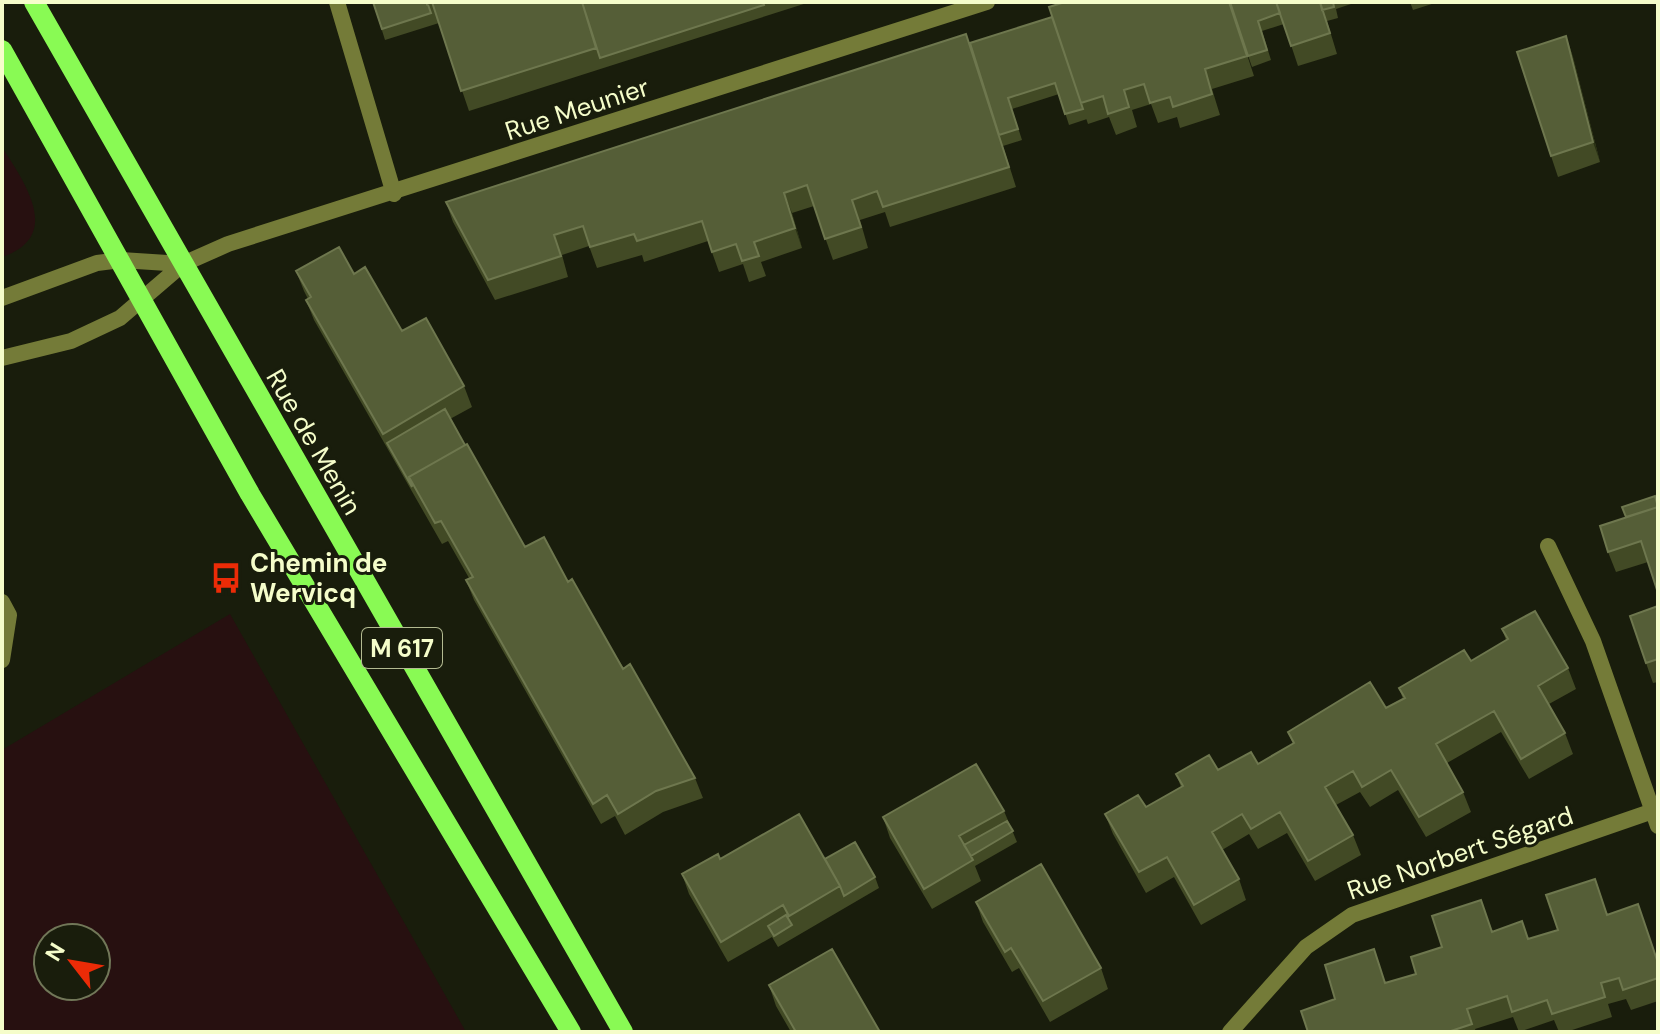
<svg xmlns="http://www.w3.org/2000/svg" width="1660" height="1034" font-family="'DM Sans',sans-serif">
<rect width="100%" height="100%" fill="#191d0c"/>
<path fill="#271010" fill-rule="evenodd" d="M2 147C24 182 64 236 2 257Z
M230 614 466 1032H2V750ZM48 938H96V986H48Z"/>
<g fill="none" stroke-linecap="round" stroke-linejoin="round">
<path stroke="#747b38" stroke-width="16" d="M2 602 9 615 2 660"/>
<path stroke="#747b38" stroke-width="16" d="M337 2 394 194
M2 298 97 263 121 260 183 264
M2 358 71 341 120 318 183 264 228 244 987 2
M1548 546 1593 641 1658 826
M1230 1032 1306 947 1352 915 1653 811"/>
<path stroke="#89fa54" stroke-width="20" d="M34 2 623 1032
M2 50 250 494 571 1032"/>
</g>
<path fill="#424a25" d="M373 2H810L469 111 439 23 385 40Z
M1065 2H1357L1336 9 1338 18 1327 21 1337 54 1298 66 1284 24 1262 31 1271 60 1252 67 1235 18 1254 76 1212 89 1220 115 1180 128 1177 117 1158 123 1151 104 1132 110 1137 127 1116 135 1109 117 1088 124 1086 118 1087 119 1069 125 1059 94 1012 109 1022 140 1003 146 1016 187 890 227 885 212 860 220 868 248 833 260 814 206 792 213 802 248 761 262 766 276 749 282 743 264 719 272 708 241 644 262 642 255 597 268 589 246 562 255 568 277 495 300 453 222 446 202 970 43 1052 17Z
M1410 2H1438L1413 10Z
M1566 36 1573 57 1600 162 1558 177 1551 156Z
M296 271 354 274 402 331 464 386 472 407 450 419 525 547 568 582 695 778 703 798 663 812 625 835 615 816 601 824 474 600 466 580 469 578 448 541 442 544 314 320 306 300 308 299 304 291Z
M1655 496 1648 562 1616 572 1608 552Z
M1658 606V682L1653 683 1646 663Z
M1502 629 1568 668 1576 689 1549 704 1565 733 1573 754 1529 779 1501 732 1447 763 1463 792 1471 812 1426 837 1398 790 1370 807 1360 792 1336 805 1353 835 1361 855 1315 881 1287 833 1258 849 1249 834 1222 850 1239 879 1246 900 1201 925 1174 877 1146 893 1113 834 1105 814 1146 807 1181 787 1176 774 1218 770 1258 764 1293 744 1288 732 1386 708 1403 699 1399 688 1471 661 1506 640Z
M1004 811 1017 842 975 866 981 881 932 909 890 838 883 817Z
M720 859H825L875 877 879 888 778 947 772 937 728 962 689 894 682 874Z
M976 902 1101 968 1108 989 1050 1022 1019 968 1012 972 983 922Z
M1607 915 1658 961V1001L1631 1010 1626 999 1608 1004 1612 1017 1566 1032H1559L1554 1020 1519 1032 1513 1017 1475 1029 1476 1032H1308L1335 999 1416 974 1492 932 1529 939Z
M769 985 880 1032H791L776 1006Z"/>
<path fill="#293014" d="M1566 36 1573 57 1600 162 1593 142Z
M784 193 792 213 802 248 795 228Z"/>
<path fill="#555e37" stroke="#6e774e" stroke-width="2" d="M373 2H427L431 13 382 29Z
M427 2H582L596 48 461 91 432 2 427 4Z
M582 2H763L764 5 600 58Z
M1065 2H1229L1247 56 1205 69 1212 94 1173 107 1170 97 1150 103 1144 84 1124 90 1129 107 1108 114 1103 96 1081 103 1049 7Z
M1230 2H1276L1280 13 1258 21 1267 50 1248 56Z
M1276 2H1320L1330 33 1291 46Z
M1320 2H1333L1334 7 1322 10Z
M1052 17 1083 109 1065 114 1055 83 1008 98 1018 129 999 135 970 43Z
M966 34 1009 167 883 207 877 191 852 200 861 227 825 239 807 185 784 193 795 228 754 242 759 256 742 261 736 244 712 252 702 221 637 241 634 234 590 247 583 226 554 235 561 256 488 280 446 202Z
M1566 36 1593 142 1551 156 1517 52Z
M339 247 354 274 365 267 402 331 426 318 464 386 383 434 306 300 311 297 296 271Z
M445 409 465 445 409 477 412 487 387 443Z
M467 444 525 547 544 537 568 582 572 579 623 669 630 664 695 778 656 791 618 814 607 795 593 804 466 580 473 577 441 521 435 523 409 477Z
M1655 496 1658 507 1626 517 1622 507Z
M1658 507V593L1641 541 1608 552 1600 526Z
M1658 606V659L1646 663 1630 616Z
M1535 611 1568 668 1538 686 1565 733 1521 759 1494 711 1436 744 1463 792 1419 817 1391 770 1362 787 1353 771 1325 787 1353 835 1308 861 1280 812 1251 829 1242 814 1212 832 1239 879 1194 905 1167 857 1139 872 1105 814 1138 795 1146 807 1183 786 1176 774 1209 755 1218 770 1251 752 1258 764 1294 743 1288 732 1370 682 1386 708 1405 698 1399 688 1464 650 1471 661 1508 639 1502 629Z
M976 764 1004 811 959 836 973 860 924 889 883 817Z
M799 814 840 886 789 916 783 905 721 942 682 874 718 854 720 859Z
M1007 821 1013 831 971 856 964 845Z
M855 842 875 877 844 896 840 886 825 859Z
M1041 864 1101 968 1043 1001 1011 948 1005 952 976 902Z
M1595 879 1607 915 1638 904 1658 963V978L1623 990 1619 978 1601 983 1605 997 1552 1014 1547 1000 1512 1012 1507 996 1467 1009 1472 1024 1448 1032H1308L1301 1011 1335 999 1325 965 1374 949 1385 983 1416 974 1411 957 1442 947 1432 916 1481 900 1492 932 1522 921 1528 939 1558 930 1546 895Z
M786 915 792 925 774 936 768 926Z
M832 949 880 1032H796L769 985Z"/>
<defs>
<symbol id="bus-bare" viewBox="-9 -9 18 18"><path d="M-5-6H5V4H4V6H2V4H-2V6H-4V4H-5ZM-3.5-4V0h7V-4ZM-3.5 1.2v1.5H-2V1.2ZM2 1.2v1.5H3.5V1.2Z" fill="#ec2b07" stroke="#191d0c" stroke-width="2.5" paint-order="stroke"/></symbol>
</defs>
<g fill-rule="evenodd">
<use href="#bus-bare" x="204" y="556" width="44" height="44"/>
</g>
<g text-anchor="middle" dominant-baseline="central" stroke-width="6" stroke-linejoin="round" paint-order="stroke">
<rect fill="#191d0c" stroke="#b3ba91" stroke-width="2" x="362" y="628" width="80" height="40" rx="6"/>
<g font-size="24" font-weight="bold" fill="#f5fdca">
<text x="402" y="648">M 617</text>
</g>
<g font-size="26" fill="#f5fdca" stroke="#191d0c">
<text transform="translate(577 109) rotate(-18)">Rue Meunier</text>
<text transform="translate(314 442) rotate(60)">Rue de Menin</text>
<text transform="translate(1460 853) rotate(-19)">Rue Norbert Ségard</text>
</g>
<g font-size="26" font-weight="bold" fill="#f5fdca" stroke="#191d0c" text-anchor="start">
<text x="250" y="563">Chemin de<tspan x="250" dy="30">Wervicq</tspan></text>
</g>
</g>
<rect width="1660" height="1034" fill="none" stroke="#f5fdca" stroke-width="8"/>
<g transform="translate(72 962) rotate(301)"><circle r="38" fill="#191d0c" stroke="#717758" stroke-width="2"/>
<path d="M0-6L14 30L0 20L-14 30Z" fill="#ec2b07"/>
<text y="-12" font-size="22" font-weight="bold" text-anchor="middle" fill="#f5fdca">N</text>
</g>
</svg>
